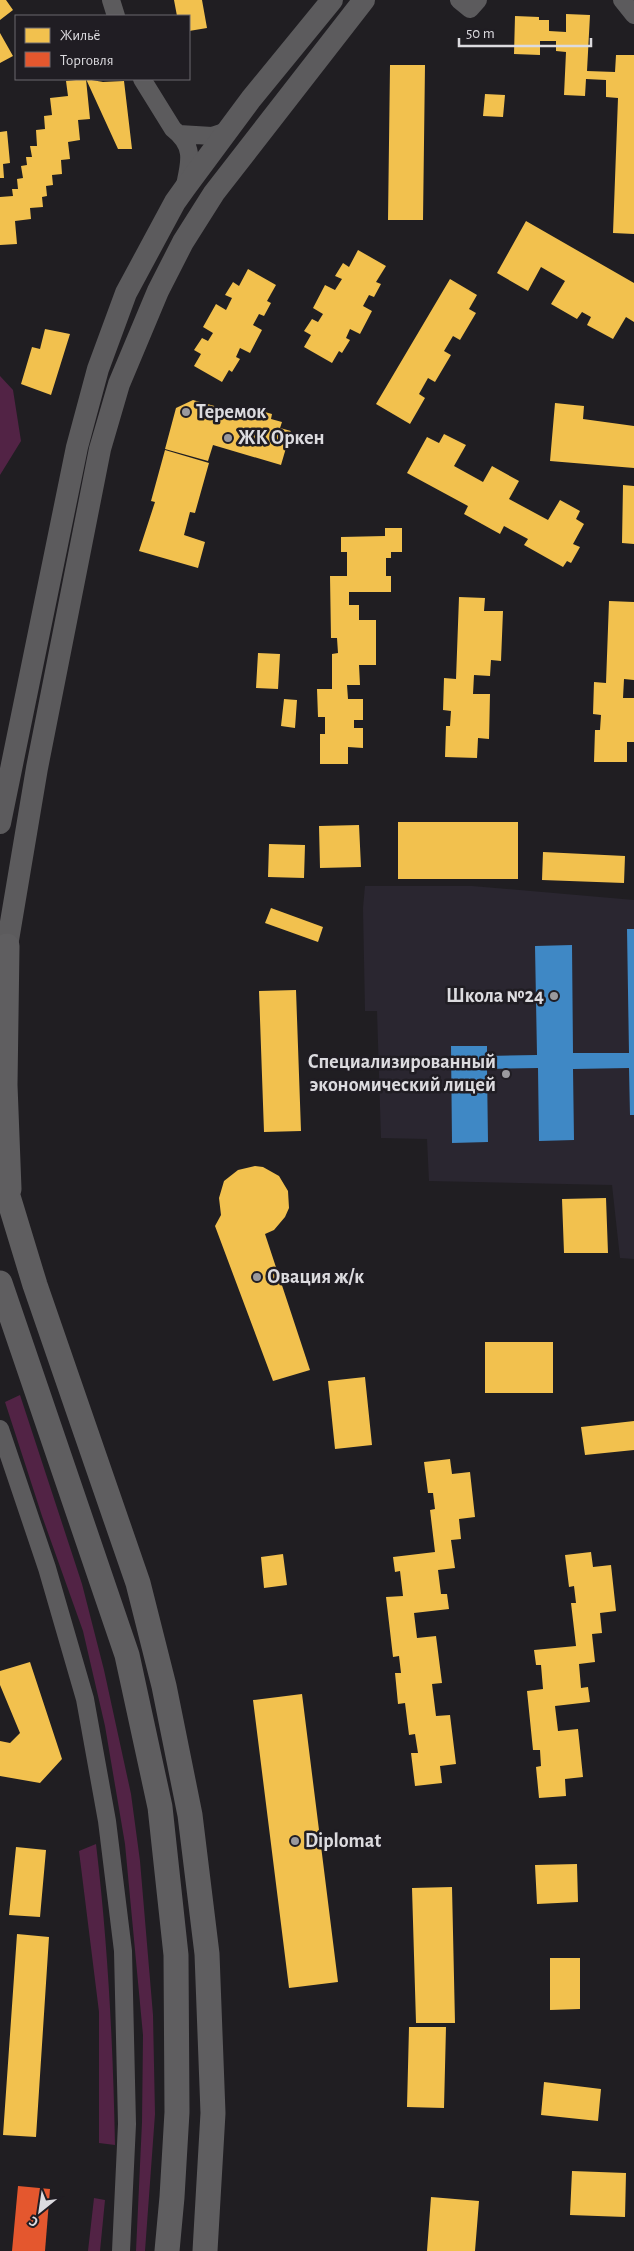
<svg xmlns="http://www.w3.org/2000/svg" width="634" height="2251" font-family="'Alegreya Sans',sans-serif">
<rect width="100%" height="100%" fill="#201e22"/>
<path fill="#2a2630" d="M365 886H472L634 900V1259L620 1258 612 1185 429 1181 427 1139 381 1138 377 1011H365L363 908Z"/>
<path fill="#522345" d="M0 376 13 390 21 441 0 475Z
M20 1395 82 1584 104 1670 131 1794 140 1861 153 2015 155 2114 145 2251H136L142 2122 143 2035 125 1844 105 1726 83 1631 42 1516 5 1402Z
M96 1844C108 1945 113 2044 115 2145L99 2143V2012L79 1851Z
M94 2198 105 2200 100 2251H88Z"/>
<path fill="#f2c14e" d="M0 0H6L13 10 0 20Z
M174 0H202L207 28 189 31V16H177Z
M566 14 590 15 587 71 615 72 616 55H634V234L613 233 618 98 606 97V80L586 79 585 96 564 95 566 52 556 51V41H540V55L514 54 515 16 539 17V20H549V31L566 32Z
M0 33 13 56 0 63Z
M390 65H425L423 220H388Z
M86 79 103 82 124 81 132 149H118Z
M86 79 90 119 78 120 80 140 68 142 70 159 61 160 62 174 52 175 53 185 46 186 47 196 42 197 43 207 30 208 31 219 15 221 17 244 0 245V197L13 196 12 189H18L17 179 23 178 21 166 27 165 26 157H32L30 146H37L36 130 45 129 44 116 52 115 50 98 68 96 66 81Z
M485 94 505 95 503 117 483 116Z
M7 131 10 163 3 164 4 178H0V132Z
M526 221 634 283V322L626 317 613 339 587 325 591 317 582 312 577 319 551 304 565 281 541 267 528 291 497 273Z
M358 250 386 266 376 282 381 284 374 297 369 295 363 306 372 311 360 334 350 329 346 338 350 340 342 353 339 351 332 363 304 347 311 335 304 331 312 319 318 322 323 314 313 308 325 285 335 290 342 279 335 276 343 263 349 267Z
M248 269 276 285 267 301 271 303 264 316 259 314 253 325 262 330 250 353 240 348 236 357 240 359 232 372 229 370 222 382 194 366 201 354 194 350 202 338 208 341 213 333 203 327 216 304 226 310 232 298 225 295 233 282 239 286Z
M450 279 477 295 469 309 476 313 460 340 453 336 444 351 451 355 435 382 428 378 419 394 425 398 410 424 376 404Z
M45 329 70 334 51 395 21 384 32 347 40 349Z
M193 400 218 407 217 413 231 417 234 407 243 409V406L272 414 271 419 282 422 280 428 291 431 281 465 213 445 208 461 165 449 176 408Z
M555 403 584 406 583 419 634 426V468L550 461Z
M444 434 466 445 454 466 483 482 492 466 519 481 509 499 548 520 560 500 580 511 576 519 584 524 573 544 580 547 571 563 567 561 563 567 524 545 528 539 504 526 500 534 464 514 468 506 407 473 427 437 439 443Z
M165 450 209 463 195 513 190 512 184 535 205 542 198 568 139 551 155 502 151 501Z
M623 485 634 486V544L622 543Z
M385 528H402V552H391V558H386V576H391V592H349V605H359V620H376V665H359L360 685H347L348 699H363V720H354V728H363V748L348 747V764H320V734H325V717H318L317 689H332V654L338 653 337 638H331L330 576H347V552H341V537L385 536Z
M459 597 485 598 484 611H503L501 661 491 660 490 676 474 675 473 694H490L489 739 478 738 477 758 445 757 446 726H450L451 711 443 710 444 678 456 679Z
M609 601 634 602V680L624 679 623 698H634V742H627V762H594L595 730H600L601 715 593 714 594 682 606 683Z
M258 653 280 654 278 689 256 688Z
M284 699 297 700 295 728 281 726Z
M398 822H518V879H398Z
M359 825 361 867 320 868 319 826Z
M269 844 305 845 304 878 268 877Z
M543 852 625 856 624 883 542 880Z
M271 908 323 927 318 942 265 923Z
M296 990 301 1131 264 1132 259 991Z
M255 1166 263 1167 279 1176 288 1191 289 1208 285 1217 274 1230 265 1234 310 1370 273 1381 215 1226 221 1215 219 1198 224 1181 238 1170Z
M606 1198 608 1253H564L562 1199Z
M485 1342H553V1393H485Z
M365 1377 372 1445 335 1449 328 1381Z
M634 1421V1450L585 1455 581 1427Z
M450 1459 452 1474 470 1472 475 1517 459 1519 461 1539 451 1540 455 1568 438 1570 441 1594H447L449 1609 414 1613 417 1638 436 1636 442 1683 432 1684 436 1716 450 1715 456 1764 440 1766 442 1783 415 1786 411 1753H418L415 1734 409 1735 405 1703 398 1704 395 1673H401L399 1656 393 1657 386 1597 403 1596 400 1571 395 1572 393 1557 435 1552 430 1510 435 1509 433 1493H428L424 1462Z
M591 1552 593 1567 611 1565 616 1611 600 1613 602 1633 592 1634 595 1662 579 1664 581 1688 588 1687 590 1702 555 1706 558 1731 578 1729 583 1777 565 1779 566 1796 539 1798 536 1767 541 1766 540 1750H533L527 1691 543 1689 541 1665H536L534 1650 576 1646 571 1603H576L574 1586 569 1587 565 1555Z
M283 1554 287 1585 264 1588 261 1557Z
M30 1662 62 1759 40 1783 0 1776V1741L10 1743 20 1733 0 1685V1671Z
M302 1694 338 1982 289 1988 253 1700Z
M16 1847 46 1850 40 1917 9 1915Z
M577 1864 578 1902 537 1904 535 1865Z
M452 1887 455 2023H416L412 1888Z
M17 1934 49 1937 36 2137 3 2135Z
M550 1958H580V2009L550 2010Z
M409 2027H446L444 2108 407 2107Z
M544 2082 601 2089 598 2121 541 2115Z
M572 2171 626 2173 625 2217 570 2215Z
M431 2197 479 2201 475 2251H427Z"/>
<path fill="#e4572e" d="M18 2186 50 2189 45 2251H12Z"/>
<path fill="#3f88c5" d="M627 929H634V1115H630L629 1068 573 1069 574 1140 539 1141 538 1068 487 1069 488 1142 452 1143 451 1046H487V1056L537 1055 535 946 572 945 573 1053H629Z"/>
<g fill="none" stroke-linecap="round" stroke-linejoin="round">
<path stroke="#5c5b5d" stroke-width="18" d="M111 0 116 16
M459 0 470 9 478 0
M622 0 634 15
M142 79 173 129C195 146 190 162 185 185
M179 134 212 136 227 131
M0 1429 47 1568 85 1699 107 1821 123 1951 127 2124 121 2251"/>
<path stroke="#5c5b5d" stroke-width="22" d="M0 823 77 447 98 369 126 293 175 202 185 188 251 99 332 0
M0 961 7 946 37 768 100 449 119 384 158 291 183 242 214 193 364 0"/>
<path stroke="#5f5e60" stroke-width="25" d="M7 946 5 1085 9 1189
M0 1170 35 1285 138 1583 164 1686 190 1815 207 1954 213 2113 205 2251
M0 1283 127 1655 160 1807 176 1955 177 2112 172 2197 167 2251"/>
</g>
<g fill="#9a999d" stroke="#201d23" stroke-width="2">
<circle cx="186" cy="412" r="5"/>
<circle cx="228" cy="438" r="5"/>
<circle cx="554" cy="996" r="5"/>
<circle cx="506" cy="1074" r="5"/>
<circle cx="257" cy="1277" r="5"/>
<circle cx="295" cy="1841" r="5"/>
</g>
<g text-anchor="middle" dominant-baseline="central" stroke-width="5" stroke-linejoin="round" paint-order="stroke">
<g font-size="20" font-weight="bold" fill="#dcdbdf" stroke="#201d23" text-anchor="start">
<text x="196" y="412">Теремок</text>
<text x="238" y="438">ЖК Оркен</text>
<text x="544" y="996" text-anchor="end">Школа №24</text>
<text x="496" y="1062" text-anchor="end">Специализированный<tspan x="496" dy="23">экономический лицей</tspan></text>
<text x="267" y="1277">Овация ж/к</text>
<text x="305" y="1841">Diplomat</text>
</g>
</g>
<rect x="15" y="15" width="175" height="65" fill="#201d23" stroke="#6b696e"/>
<rect x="25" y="28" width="25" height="15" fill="#f2c14e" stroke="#6b696e"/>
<text x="60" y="40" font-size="15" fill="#dcdbdf">Жильё</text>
<rect x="25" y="52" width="25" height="15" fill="#e4572e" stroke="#6b696e"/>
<text x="60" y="65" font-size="15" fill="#dcdbdf">Торговля</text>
<g transform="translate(40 2211) rotate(210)" stroke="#201d23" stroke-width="4" paint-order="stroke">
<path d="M0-4L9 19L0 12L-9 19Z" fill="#dcdbdf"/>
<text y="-8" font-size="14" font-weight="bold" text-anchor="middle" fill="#dcdbdf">С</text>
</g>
<path d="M459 38v8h132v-8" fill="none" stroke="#dcdbdf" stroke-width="2.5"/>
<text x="466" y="38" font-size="15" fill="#dcdbdf" stroke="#201d23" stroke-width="4" paint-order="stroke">50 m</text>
</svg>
